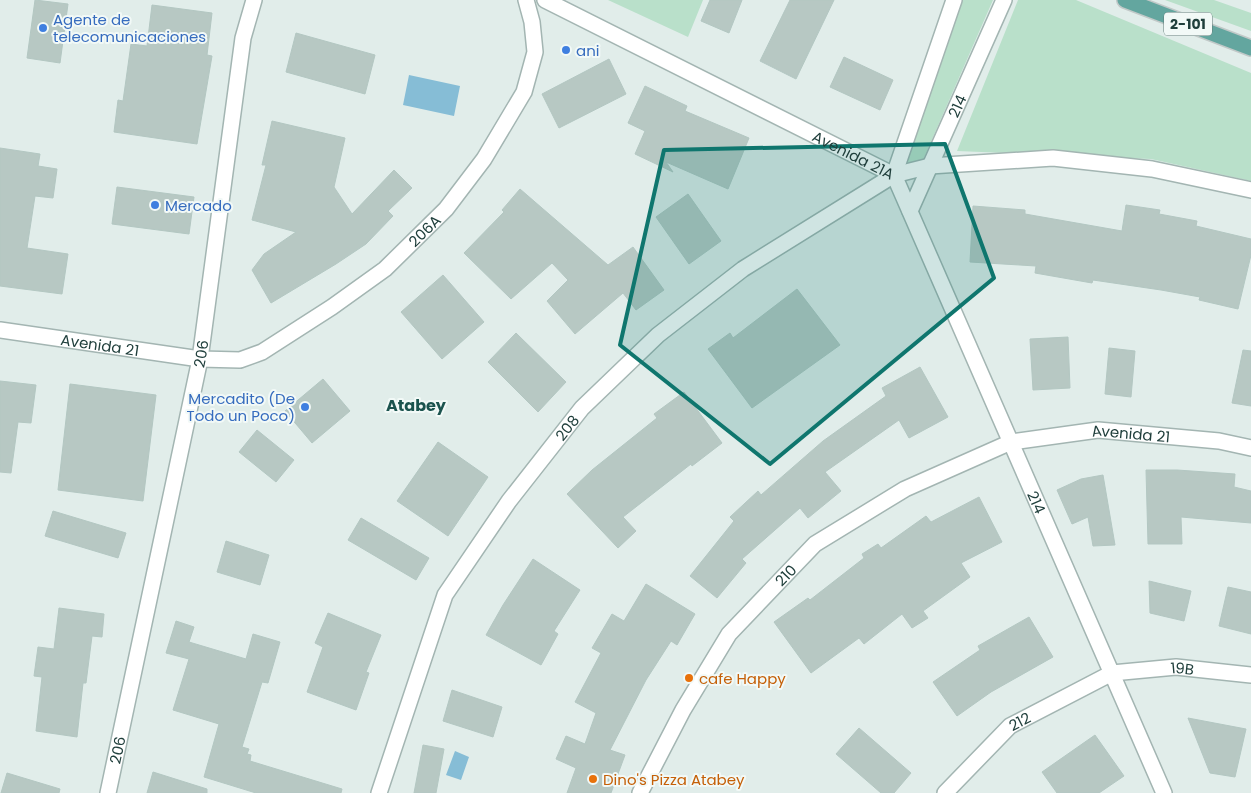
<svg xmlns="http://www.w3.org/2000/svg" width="1251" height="793" font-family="Poppins,sans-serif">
<rect width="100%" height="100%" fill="#e1edea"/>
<path fill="#b9e0ca" d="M608 0H703L688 37Z
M962 0H993L923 160 915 165 905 162Z
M1018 0H1076L1251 73V181L1151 159 957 151Z
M1165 0H1214L1251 13V31Z"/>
<path fill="#86bdd6" d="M409 75 460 86 454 116 403 105Z
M455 751 469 757 461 780 446 775Z"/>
<path fill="#b7c8c3" stroke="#b3c7c2" d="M35 0 68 4 60 63 27 58Z
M710 0H742L729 33 701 21Z
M790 0H834L796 79 760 61Z
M152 5 212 13 207 55 212 56 197 144 114 132 118 100 123 101 131 44 147 46Z
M296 33 375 55 365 94 286 72Z
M844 57 893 80 880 110 830 87Z
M609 59 626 94 559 128 542 94Z
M645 86 687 106 685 111 749 138 728 189 666 162 673 172 635 154 645 131 628 123Z
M272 121 345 138 334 187 352 214 394 170 412 188 388 211 393 216 366 244 336 264 271 303 252 270 264 254 296 232 252 220 266 165H262Z
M0 148 40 154 38 166 57 169 53 198 35 196 27 248 68 254 62 294 0 286Z
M117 187 194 197 189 234 112 224Z
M520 189 608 265 633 247 664 290 636 310 623 293 575 334 547 301 568 280 552 263 511 299 464 253 504 212 502 210Z
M688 194 721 241 689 264 656 217Z
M1126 205 1160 210 1159 214 1197 221 1196 226 1251 239V255L1238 309 1199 300 1200 297 1161 290 1093 280 1092 283 1035 273 1036 266 970 262 973 206 1025 210V214L1122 231Z
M443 275 484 322 442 359 401 312Z
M797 289 840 345 752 408 708 349 730 333 733 338Z
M516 333 566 382 538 412 488 362Z
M1068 337 1070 388 1033 390 1030 339Z
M1109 348 1135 351 1131 397 1105 394Z
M1243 350 1251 351V406L1232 403Z
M920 367 948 417 909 438 899 420 825 472 841 491 808 518 800 508 742 559 746 563 717 598 690 576 734 521 730 517 758 491 761 495 823 441 886 396 882 388Z
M323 379 350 411 312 443 285 411Z
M0 381 36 385 31 423 18 422 11 473 0 472Z
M70 384 156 395 143 501 58 490Z
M684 392 722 443 692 466 691 464 623 517 636 531 618 548 567 494 592 470 657 418 654 414Z
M257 430 294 460 276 482 239 452Z
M438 442 488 477 448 536 397 501Z
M1146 470H1177L1235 474 1234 487 1251 491V523L1181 517 1182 544H1148Z
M1103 475 1115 545 1093 546 1088 517 1072 524 1057 490 1081 479Z
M979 497 1002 542 961 563 970 577 923 611 928 618 912 628 902 614 864 644 859 638 811 673 774 622 808 598 810 600 864 558 862 554 878 544 881 548 926 516 931 522Z
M53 511 126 533 118 558 45 536Z
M361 518 429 558 416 580 348 540Z
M226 541 269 555 260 585 217 572Z
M533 559 580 590 554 631 558 634 541 665 486 635 503 605Z
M1149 581 1191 591 1184 621 1150 613Z
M646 584 695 614 677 645 671 641 646 680 610 750 625 755 611 793H567L576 768 556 759 566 736 585 744 596 713 575 702 601 653 592 648 612 614 624 621Z
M1228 587 1251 592V634L1219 626Z
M59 608 104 614 102 637 92 636 86 683H83L77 737 36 731 42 677 34 676 38 647 54 649Z
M328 613 381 635 366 672 369 673 356 710 307 692 323 647 315 643Z
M1029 617 1053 657 991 692 957 716 933 682 980 650 978 646Z
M176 621 194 627 189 642 246 659 253 634 280 642 268 683 262 682 242 747 249 749 247 754 251 755 250 761 342 789 341 793H256L204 777 219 724 173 710 189 659 166 653Z
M452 690 502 707 493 737 443 721Z
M1188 718 1246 729 1235 777 1210 773Z
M859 728 911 773 894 793H881L836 754Z
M1095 735 1124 776 1099 793H1057L1042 772Z
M423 745 444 749 436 793H414Z
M153 772 207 789V793H147Z
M7 773 60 789 59 793H1Z"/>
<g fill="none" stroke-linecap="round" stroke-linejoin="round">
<defs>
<g id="minor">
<path id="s1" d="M545 0 894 175"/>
<path id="s2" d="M954 0 894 175 1164 793"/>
<path id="s3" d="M910 211 1004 0"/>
<path id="s4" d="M0 330 200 359 240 360 262 352 332 307 385 269 446 209 484 159 524 92 535 52 532 22 526 0"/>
<path id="s5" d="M108 793 200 359 243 38 254 0"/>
<path id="s6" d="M379 793 445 595 509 501 582 408 658 335 743 269 894 175 930 166 1053 158 1152 169 1251 190"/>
<path id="s7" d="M640 793 683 710 729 634 815 544 905 489 1011 442 1098 430 1219 441 1251 448"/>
<path id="s8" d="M945 793 1010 726 1112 673 1176 667 1251 675"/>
</g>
<path id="major" d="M1125 0 1251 48"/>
</defs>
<use href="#minor" stroke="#a3b5b2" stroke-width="18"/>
<use href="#major" stroke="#c1c9c8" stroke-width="18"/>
<use href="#minor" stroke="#fff" stroke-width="15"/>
<use href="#major" stroke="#63a69f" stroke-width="15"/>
</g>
<path fill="#0f766e" fill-opacity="0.2" stroke="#0f766e" stroke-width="4" stroke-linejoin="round" d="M945 144 994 278 770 464 620 345 664 150Z"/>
<g fill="#3f7fe0" stroke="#f2f9f7" stroke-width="2">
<circle cx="43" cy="28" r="5"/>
<circle cx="566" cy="50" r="5"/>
<circle cx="155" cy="205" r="5"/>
<circle cx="305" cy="407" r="5"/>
</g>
<g fill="#e8710a" stroke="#f2f9f7" stroke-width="2">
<circle cx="689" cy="678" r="5"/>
<circle cx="593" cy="779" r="5"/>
</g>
<g text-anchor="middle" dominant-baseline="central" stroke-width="4" stroke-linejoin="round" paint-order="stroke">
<rect fill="#f2f9f7" stroke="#5f7774" stroke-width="1" x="1164" y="12.5" width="48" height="23" rx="4"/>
<g font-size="14" font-weight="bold" fill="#203f3c">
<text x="1188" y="24">2-101</text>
</g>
<g font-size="15" fill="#366cbe" stroke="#f2f9f7" text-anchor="start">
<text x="53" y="19">Agente de<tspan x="53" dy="17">telecomunicaciones</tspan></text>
<text x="576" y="50">ani</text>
<text x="165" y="205">Mercado</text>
<text x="295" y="398" text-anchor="end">Mercadito (De<tspan x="295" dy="17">Todo un Poco)</tspan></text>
</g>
<g font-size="15" fill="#203f3c" stroke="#f2f9f7">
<text stroke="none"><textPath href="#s3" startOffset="115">214</textPath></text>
<text stroke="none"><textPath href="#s1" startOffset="345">Avenida 21A</textPath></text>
<text stroke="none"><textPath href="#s4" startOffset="469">206A</textPath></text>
<text stroke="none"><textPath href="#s4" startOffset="101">Avenida 21</textPath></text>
<text stroke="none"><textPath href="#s5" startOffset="449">206</textPath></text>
<text stroke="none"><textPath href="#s6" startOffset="416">208</textPath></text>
<text stroke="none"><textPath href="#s7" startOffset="649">Avenida 21</textPath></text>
<text stroke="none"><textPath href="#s2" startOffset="542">214</textPath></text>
<text stroke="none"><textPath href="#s7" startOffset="264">210</textPath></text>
<text stroke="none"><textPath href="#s8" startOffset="279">19B</textPath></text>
<text stroke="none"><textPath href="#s8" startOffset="104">212</textPath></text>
<text stroke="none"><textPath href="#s5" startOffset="44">206</textPath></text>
</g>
<g font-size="15" fill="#c56008" stroke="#f2f9f7" text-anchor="start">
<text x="699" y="678">cafe Happy</text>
<text x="603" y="779">Dino's Pizza Atabey</text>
</g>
<g font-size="16" font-weight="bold" fill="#1b534e" stroke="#f2f9f7">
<text x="416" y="405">Atabey</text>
</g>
</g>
</svg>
